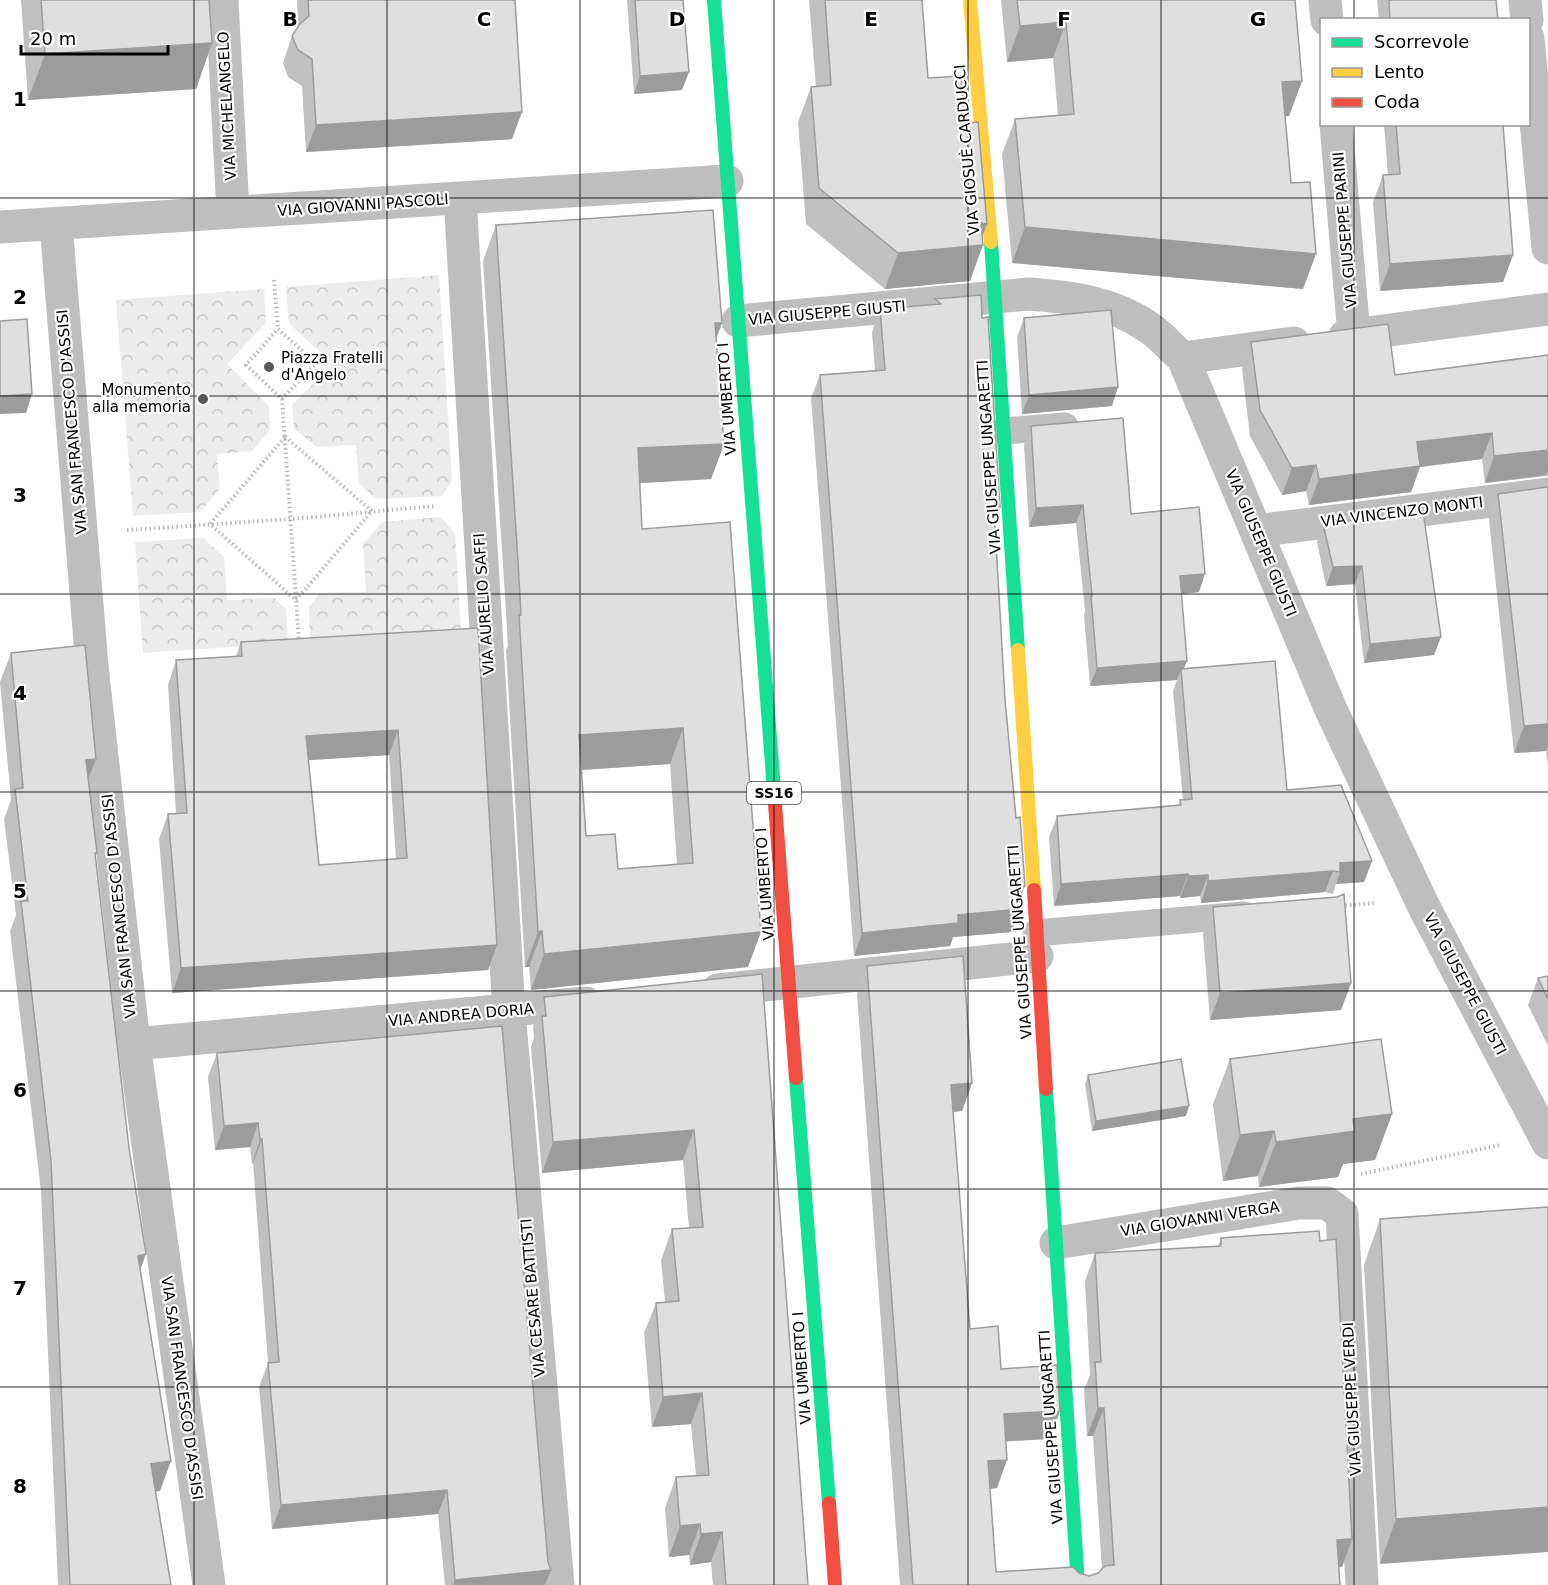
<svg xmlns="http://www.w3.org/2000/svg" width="1548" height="1585" font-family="'DejaVu Sans',sans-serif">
<defs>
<pattern id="forest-crowns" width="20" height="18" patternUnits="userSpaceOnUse" patternTransform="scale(1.5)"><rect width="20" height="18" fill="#ececec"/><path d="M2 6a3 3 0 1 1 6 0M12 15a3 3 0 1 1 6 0" fill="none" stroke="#c9c9c9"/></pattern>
</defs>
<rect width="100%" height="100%" fill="#fff"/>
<path fill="url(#forest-crowns)" d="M439 275 452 480 442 496 377 499 359 484 356 445 316 447 294 428 292 405 332 364 289 323 286 287Z
M264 289 266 323 227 364 269 406 270 430 252 451 217 454 220 489 200 512 133 516 116 300Z
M441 517 455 533 461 631 310 642 309 607 320 593 366 592 363 544 382 522Z
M203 538 224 557 227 600 274 598 286 609 288 643 143 653 135 542Z"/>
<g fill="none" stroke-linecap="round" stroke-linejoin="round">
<path stroke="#b9b9b9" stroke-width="4" stroke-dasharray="1.5 3" stroke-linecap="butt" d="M274 280 278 329
M282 399 316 363 278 329 246 365 282 399 299 642
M285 437 372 511 296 600 210 524Z
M127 530 291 519 435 506
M1341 906 1376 903
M1361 1174 1500 1145"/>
<path stroke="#bebebe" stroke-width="27" d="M1004 431 1065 426
M1036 933 1244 915"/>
<path stroke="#bebebe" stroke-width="33" d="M222 0 233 212
M1325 0 1327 20
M1525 0 1527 20
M1528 38 1548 248
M1336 124 1354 335
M460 198 509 1011 558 1585
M56 224 92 666 134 1044 209 1585
M0 227 727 181
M738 321 1029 294C1070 297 1113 302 1148 327 1161 335 1171 348 1183 358L1332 712 1424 907 1548 1143
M1345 336 1548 309
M1183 358 1294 343
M1256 531 1548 494
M718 990 1037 956
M134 1044 586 1003
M1056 1243 1299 1203H1327L1342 1214 1362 1585"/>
<path stroke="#16e098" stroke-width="14" d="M714 0 774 791
M991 242 1018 650
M796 1078 829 1503
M1046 1089 1078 1585"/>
<path stroke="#ffcf43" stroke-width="14" d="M970 0 991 242
M1018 650 1034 890"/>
<path stroke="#f24e42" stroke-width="14" d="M774 791 796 1078
M1034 890 1046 1089
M829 1503 835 1585"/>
</g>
<path fill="#c0c0c0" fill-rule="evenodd" d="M21 0H209L212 43 196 89 28 100Z
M297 0H515L512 139 306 152 302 86 288 77 283 63 292 36 298 26Z
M627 0H683L682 90 634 94Z
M809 0H922L928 78 965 123 987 224 982 236 970 281 885 289 806 224 798 122 811 87H816Z
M1001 0H1295L1302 81 1289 116H1285L1291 183 1303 289 1012 263 1002 154 1015 119 1058 115 1053 58 1007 62Z
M1377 0H1496L1498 20H1379Z
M1384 124H1503L1513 255 1503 282 1380 291 1373 202 1383 175H1388Z
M496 225 716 339 724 444 711 479 640 483 642 529 748 967 531 990 529 967H525L506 650 508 646 505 596 483 261ZM670 764 677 864 618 869 586 836 581 770Z
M935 299 982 318 1000 507 995 521 1005 699 1020 909 1012 932 953 937 950 946 854 956 811 398 820 375 875 371 872 332 880 309 933 305Z
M1024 318 1112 406 1022 414 1017 337Z
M1251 342 1395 375 1548 355V476L1485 483 1482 459 1420 467 1411 492 1309 505 1306 491 1282 495 1250 436 1242 369Z
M1031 426 1131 514 1199 592 1181 594 1184 669 1287 790 1372 861 1364 882 1336 884 1333 894 1325 892 1201 903 1200 896 1180 898V896L1054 906 1049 837 1057 816 1178 805 1180 800H1183L1173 691 1177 680 1090 686 1084 615 1085 611 1076 523 1029 527 1024 445Z
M1548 487V767L1546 751 1514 753 1489 520 1498 494Z
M1423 511 1434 655 1364 663 1355 584 1326 586 1317 542 1323 524Z
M478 628 497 945 488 970 172 993 159 839 168 814 176 813 168 685 176 660 236 656 241 642ZM389 755 396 859 319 865 308 760Z
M11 653 89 779 97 853 95 858 140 1269 160 1491H156L171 1585H58L41 1191 10 931 16 915 4 819 11 800 0 682Z
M1213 907 1351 983 1341 1010 1210 1020 1203 934Z
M867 966 972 1083 962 1111 953 1112 970 1329 1001 1369 1050 1439 1006 1441 997 1488 990 1489 996 1572 1079 1573 1089 1576 1098 1573 1102 1569 1093 1436H1087L1084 1390 1090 1375 1085 1281 1095 1253 1218 1246 1221 1238 1320 1241 1352 1539 1342 1567H1339L1340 1585H900L857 994Z
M762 974 808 1585H713L711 1562 690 1565 689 1555 669 1557 665 1508 676 1477 696 1476 691 1424 652 1427 644 1333 656 1303 665 1302 661 1260 672 1229 689 1228 683 1160 542 1173 531 1047 534 1038 533 1027 544 997Z
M1548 976V1046L1528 1005 1538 978Z
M217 1053 548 1562 551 1570 545 1585H445L438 1514 272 1529 259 1387 268 1363 253 1163 252 1164 250 1147 215 1150 208 1077Z
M1230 1059 1392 1114 1375 1160 1343 1164 1338 1177 1259 1187 1258 1176 1223 1181 1213 1104Z
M1088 1075 1186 1116 1092 1131 1085 1084Z
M1548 1207 1380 1564 1364 1265 1380 1219Z"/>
<path fill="#9c9c9c" d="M1066 22 1053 58 1007 62 1020 26Z
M212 43 196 89 28 100 45 54Z
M689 72 682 90 634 94 640 76Z
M1302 81 1289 116 1270 118 1282 82Z
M522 112 512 139 306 152 316 125Z
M981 223 987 224 979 246 983 245 970 281 885 289 898 253Z
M1025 227 1316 254 1303 289 1012 263Z
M1513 255 1503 282 1380 291 1390 264Z
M715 323H722L709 358Z
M1118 387 1112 406 1022 414 1029 395Z
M32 394 26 413 0 414V396Z
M1492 433 1482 459 1420 467 1411 492 1309 505 1319 479 1417 442Z
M724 444 711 479 625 484 638 448Z
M1548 450V471L1546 475 1485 483 1494 456Z
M1316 465 1306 491 1282 495 1292 468Z
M1083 505 1076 523 1029 527 1036 508Z
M1000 507 992 530 994 508Z
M1362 566 1355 584 1326 586 1333 567Z
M1205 574 1199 592 1173 595 1180 576Z
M1441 637 1434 655 1364 663 1370 644Z
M1187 661 1181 676V669L1177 680 1090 686 1097 668Z
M1548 724V746L1546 751 1514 753 1524 726Z
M683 728 670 764 566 771 579 735Z
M398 730 389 755 297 761 306 736Z
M96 759 85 788 86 760Z
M1372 861 1364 882 1336 884 1340 872V863Z
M1333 871 1325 892 1201 903 1208 881Z
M1188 874 1180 896 1054 906 1061 884Z
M1208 875 1200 896 1180 898 1188 876Z
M1019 886H1025L1016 909Z
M1020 909 1012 932 953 937 950 946 854 956 862 933 958 915Z
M542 931 529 967H525L538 932Z
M761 932 748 967 531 990 544 954Z
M497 945 488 970 172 993 181 968Z
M1351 983 1341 1010 1210 1020 1220 993Z
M972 1083 962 1111 940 1113 951 1085Z
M1189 1106 1186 1116 1092 1131 1096 1121Z
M1392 1114 1375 1160 1343 1164 1338 1177 1259 1187 1276 1142 1353 1119Z
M258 1123 250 1147 215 1150 224 1126Z
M694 1130 683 1160 542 1173 553 1142Z
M1274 1131 1258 1176 1223 1181 1240 1135Z
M260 1139H262L253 1163 252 1164Z
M146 1254 135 1283 138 1256Z
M702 1393 691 1424 652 1427 663 1397Z
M1098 1408H1104L1093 1436H1087Z
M1060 1411 1050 1439 993 1442 1004 1414Z
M1007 1460 997 1488 978 1490 988 1461Z
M171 1461 160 1491 141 1493 151 1464Z
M447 1490 438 1514 272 1529 281 1505Z
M1548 1507V1552L1380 1564 1396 1519Z
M700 1524 689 1555 669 1557 680 1526Z
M722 1532 711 1562 690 1565 701 1534Z
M1352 1539 1342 1567 1327 1568 1337 1540Z
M551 1570 545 1585H453L455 1580Z"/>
<path fill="#dfdfdf" stroke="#9c9c9c" stroke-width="1.5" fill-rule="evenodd" d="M41 0H209L212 43 45 54Z
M308 0H515L522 112 316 125 312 59 298 50 292 36 299 25 309 16Z
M635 0H683L689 72 640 76Z
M825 0H922L928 78 961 76 965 123 978 122 987 224 981 223 983 245 898 253 819 188 811 87 831 85Z
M1017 0H1295L1302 81 1282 82 1291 183 1310 182 1316 254 1025 227 1015 119 1074 114 1066 22 1020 26Z
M1389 0H1496L1498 20H1390Z
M1396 124H1503L1513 255 1390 264 1383 175 1400 174Z
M713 210 722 323H715L724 444 638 448 642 529 730 522 761 932 544 954 542 931 538 932 519 615H521L518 561 496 225ZM683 728 693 863 618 869 615 834 586 836 579 735Z
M981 295 982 318 988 317 1000 507 994 508 1005 699 1016 818 1020 817 1025 886H1019L1020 909 958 915V923L862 933 820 375 885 370 880 309 941 304 935 299Z
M1111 310 1118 387 1029 395 1024 318Z
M27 319 32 394 0 396V321Z
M1388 324 1395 375 1548 355V450L1494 456 1492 433 1417 442 1420 466 1319 479 1316 465 1292 468 1260 410 1251 342Z
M1123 418 1131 514 1199 507 1205 574 1180 576 1187 661 1097 668 1091 596H1092L1083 505 1036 508 1031 426Z
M1548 487V724L1524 726 1498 494Z
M1423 511 1441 637 1370 644 1362 566 1333 567 1323 524Z
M478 628 497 945 181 968 168 814 187 813 176 660 242 656 241 642ZM398 730 407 858 319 865 306 736Z
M85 645 96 759 86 760 97 853H95L129 1148 146 1254 138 1256 171 1461 151 1464 171 1585H70L51 1161 21 901H28L15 789 23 788 11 653Z
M1275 661 1287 790 1341 785 1372 861 1340 863V872L1333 871 1208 881V875L1188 876V874L1061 884 1057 816 1181 805 1180 800 1192 799 1181 669Z
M1344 894 1351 983 1220 993 1213 907 1337 897Z
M963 956 972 1083 951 1085 970 1329 998 1326 1001 1369 1057 1365 1060 1411 1004 1414 1007 1460 988 1461 996 1572 1073 1567 1079 1573 1089 1576 1098 1573 1105 1566 1114 1565 1104 1408H1098L1095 1362H1101L1095 1253 1221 1246V1238L1319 1231 1320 1241 1336 1239 1352 1539 1337 1540 1340 1585H913L867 966Z
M762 974 808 1585H726L722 1532 701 1534 700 1524 680 1526 676 1477 709 1475 702 1393 663 1397 656 1303 679 1301 672 1229 703 1227 694 1130 553 1142 542 1016H546L544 997Z
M1548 976V999L1538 978Z
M502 1026 548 1562 551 1570 455 1580 447 1490 281 1505 268 1363 279 1362 262 1139H260L258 1123 224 1126 217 1053Z
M1381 1039 1392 1114 1353 1119 1355 1131 1276 1142 1274 1131 1240 1135 1230 1059Z
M1181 1059 1189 1106 1096 1121 1088 1075Z
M1548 1207V1507L1396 1519 1380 1219Z"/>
<path fill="none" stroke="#000" stroke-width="1.5" stroke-opacity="0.55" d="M194 0V1585M387 0V1585M580 0V1585M774 0V1585M968 0V1585M1161 0V1585M1354 0V20M1354 124V1585M0 198H1548M0 396H1548M0 594H1548M0 792H1548M0 991H1548M0 1189H1548M0 1387H1548"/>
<g fill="#595959" stroke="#fff" stroke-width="2">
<circle cx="269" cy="367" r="6"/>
<circle cx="203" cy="399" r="6"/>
</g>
<g text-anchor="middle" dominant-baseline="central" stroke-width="4.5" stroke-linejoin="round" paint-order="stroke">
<rect fill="#fff" stroke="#4c4c4c" stroke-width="1.5" x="747" y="782" width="54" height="22" rx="4.5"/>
<g font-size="14" font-weight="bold" fill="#000">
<text x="774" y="793">SS16</text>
</g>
<g font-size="15" fill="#000" stroke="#fff">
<text transform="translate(227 106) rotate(-93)">VIA MICHELANGELO</text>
<text transform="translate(967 150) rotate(-95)">VIA GIOSUÈ CARDUCCI</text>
<text transform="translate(363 205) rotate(-4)">VIA GIOVANNI PASCOLI</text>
<text transform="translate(1345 230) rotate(-95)">VIA GIUSEPPE PARINI</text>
<text transform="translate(827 313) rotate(-5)">VIA GIUSEPPE GIUSTI</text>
<text transform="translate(727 399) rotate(-94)">VIA UMBERTO I</text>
<text transform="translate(72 422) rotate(-95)">VIA SAN FRANCESCO D'ASSISI</text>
<text transform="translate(989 457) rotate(-94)">VIA GIUSEPPE UNGARETTI</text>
<text transform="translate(1402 512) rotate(-7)">VIA VINCENZO MONTI</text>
<text transform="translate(1261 543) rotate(67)">VIA GIUSEPPE GIUSTI</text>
<text transform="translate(484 604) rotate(-94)">VIA AURELIO SAFFI</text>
<text transform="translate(765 884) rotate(-94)">VIA UMBERTO I</text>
<text transform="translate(119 906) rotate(-96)">VIA SAN FRANCESCO D'ASSISI</text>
<text transform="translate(1020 942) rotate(-94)">VIA GIUSEPPE UNGARETTI</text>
<text transform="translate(1465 984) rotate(62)">VIA GIUSEPPE GIUSTI</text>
<text transform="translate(461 1015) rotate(-5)">VIA ANDREA DORIA</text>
<text transform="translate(1200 1219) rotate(-9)">VIA GIOVANNI VERGA</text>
<text transform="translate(533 1298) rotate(-95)">VIA CESARE BATTISTI</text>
<text transform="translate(802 1368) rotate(-94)">VIA UMBERTO I</text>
<text transform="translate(182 1388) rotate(82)">VIA SAN FRANCESCO D'ASSISI</text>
<text transform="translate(1352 1399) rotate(-93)">VIA GIUSEPPE VERDI</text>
<text transform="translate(1051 1427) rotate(-94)">VIA GIUSEPPE UNGARETTI</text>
</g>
<g font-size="15" fill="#000" stroke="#fff" text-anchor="start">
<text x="281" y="358">Piazza Fratelli<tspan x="281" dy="17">d'Angelo</tspan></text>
<text x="191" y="390" text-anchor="end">Monumento<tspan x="191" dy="17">alla memoria</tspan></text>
</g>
</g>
<g font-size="20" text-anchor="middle" font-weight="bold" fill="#000" stroke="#fff" stroke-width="4.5" stroke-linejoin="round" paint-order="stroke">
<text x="290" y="26">B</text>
<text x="484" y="26">C</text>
<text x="677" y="26">D</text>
<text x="871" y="26">E</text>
<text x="1064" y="26">F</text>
<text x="1258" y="26">G</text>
<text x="20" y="106">1</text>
<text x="20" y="304">2</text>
<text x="20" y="502">3</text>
<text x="20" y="700">4</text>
<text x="20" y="898">5</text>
<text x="20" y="1097">6</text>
<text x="20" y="1295">7</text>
<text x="20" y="1493">8</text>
</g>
<rect x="1320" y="18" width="210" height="108" fill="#ffffff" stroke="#999999" stroke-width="1.5"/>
<rect x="1332" y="38" width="30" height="9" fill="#16e098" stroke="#999999" stroke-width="1.5"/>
<text x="1374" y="48" font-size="18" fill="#000000">Scorrevole</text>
<rect x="1332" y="68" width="30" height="9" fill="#ffcf43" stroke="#999999" stroke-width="1.5"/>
<text x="1374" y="78" font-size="18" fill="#000000">Lento</text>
<rect x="1332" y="98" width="30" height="9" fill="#f24e42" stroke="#999999" stroke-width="1.5"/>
<text x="1374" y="108" font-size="18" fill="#000000">Coda</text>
<path d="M21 45v9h147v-9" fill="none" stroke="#000000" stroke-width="3"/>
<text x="30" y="45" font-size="18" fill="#000000" stroke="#ffffff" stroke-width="4.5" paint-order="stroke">20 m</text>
</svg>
